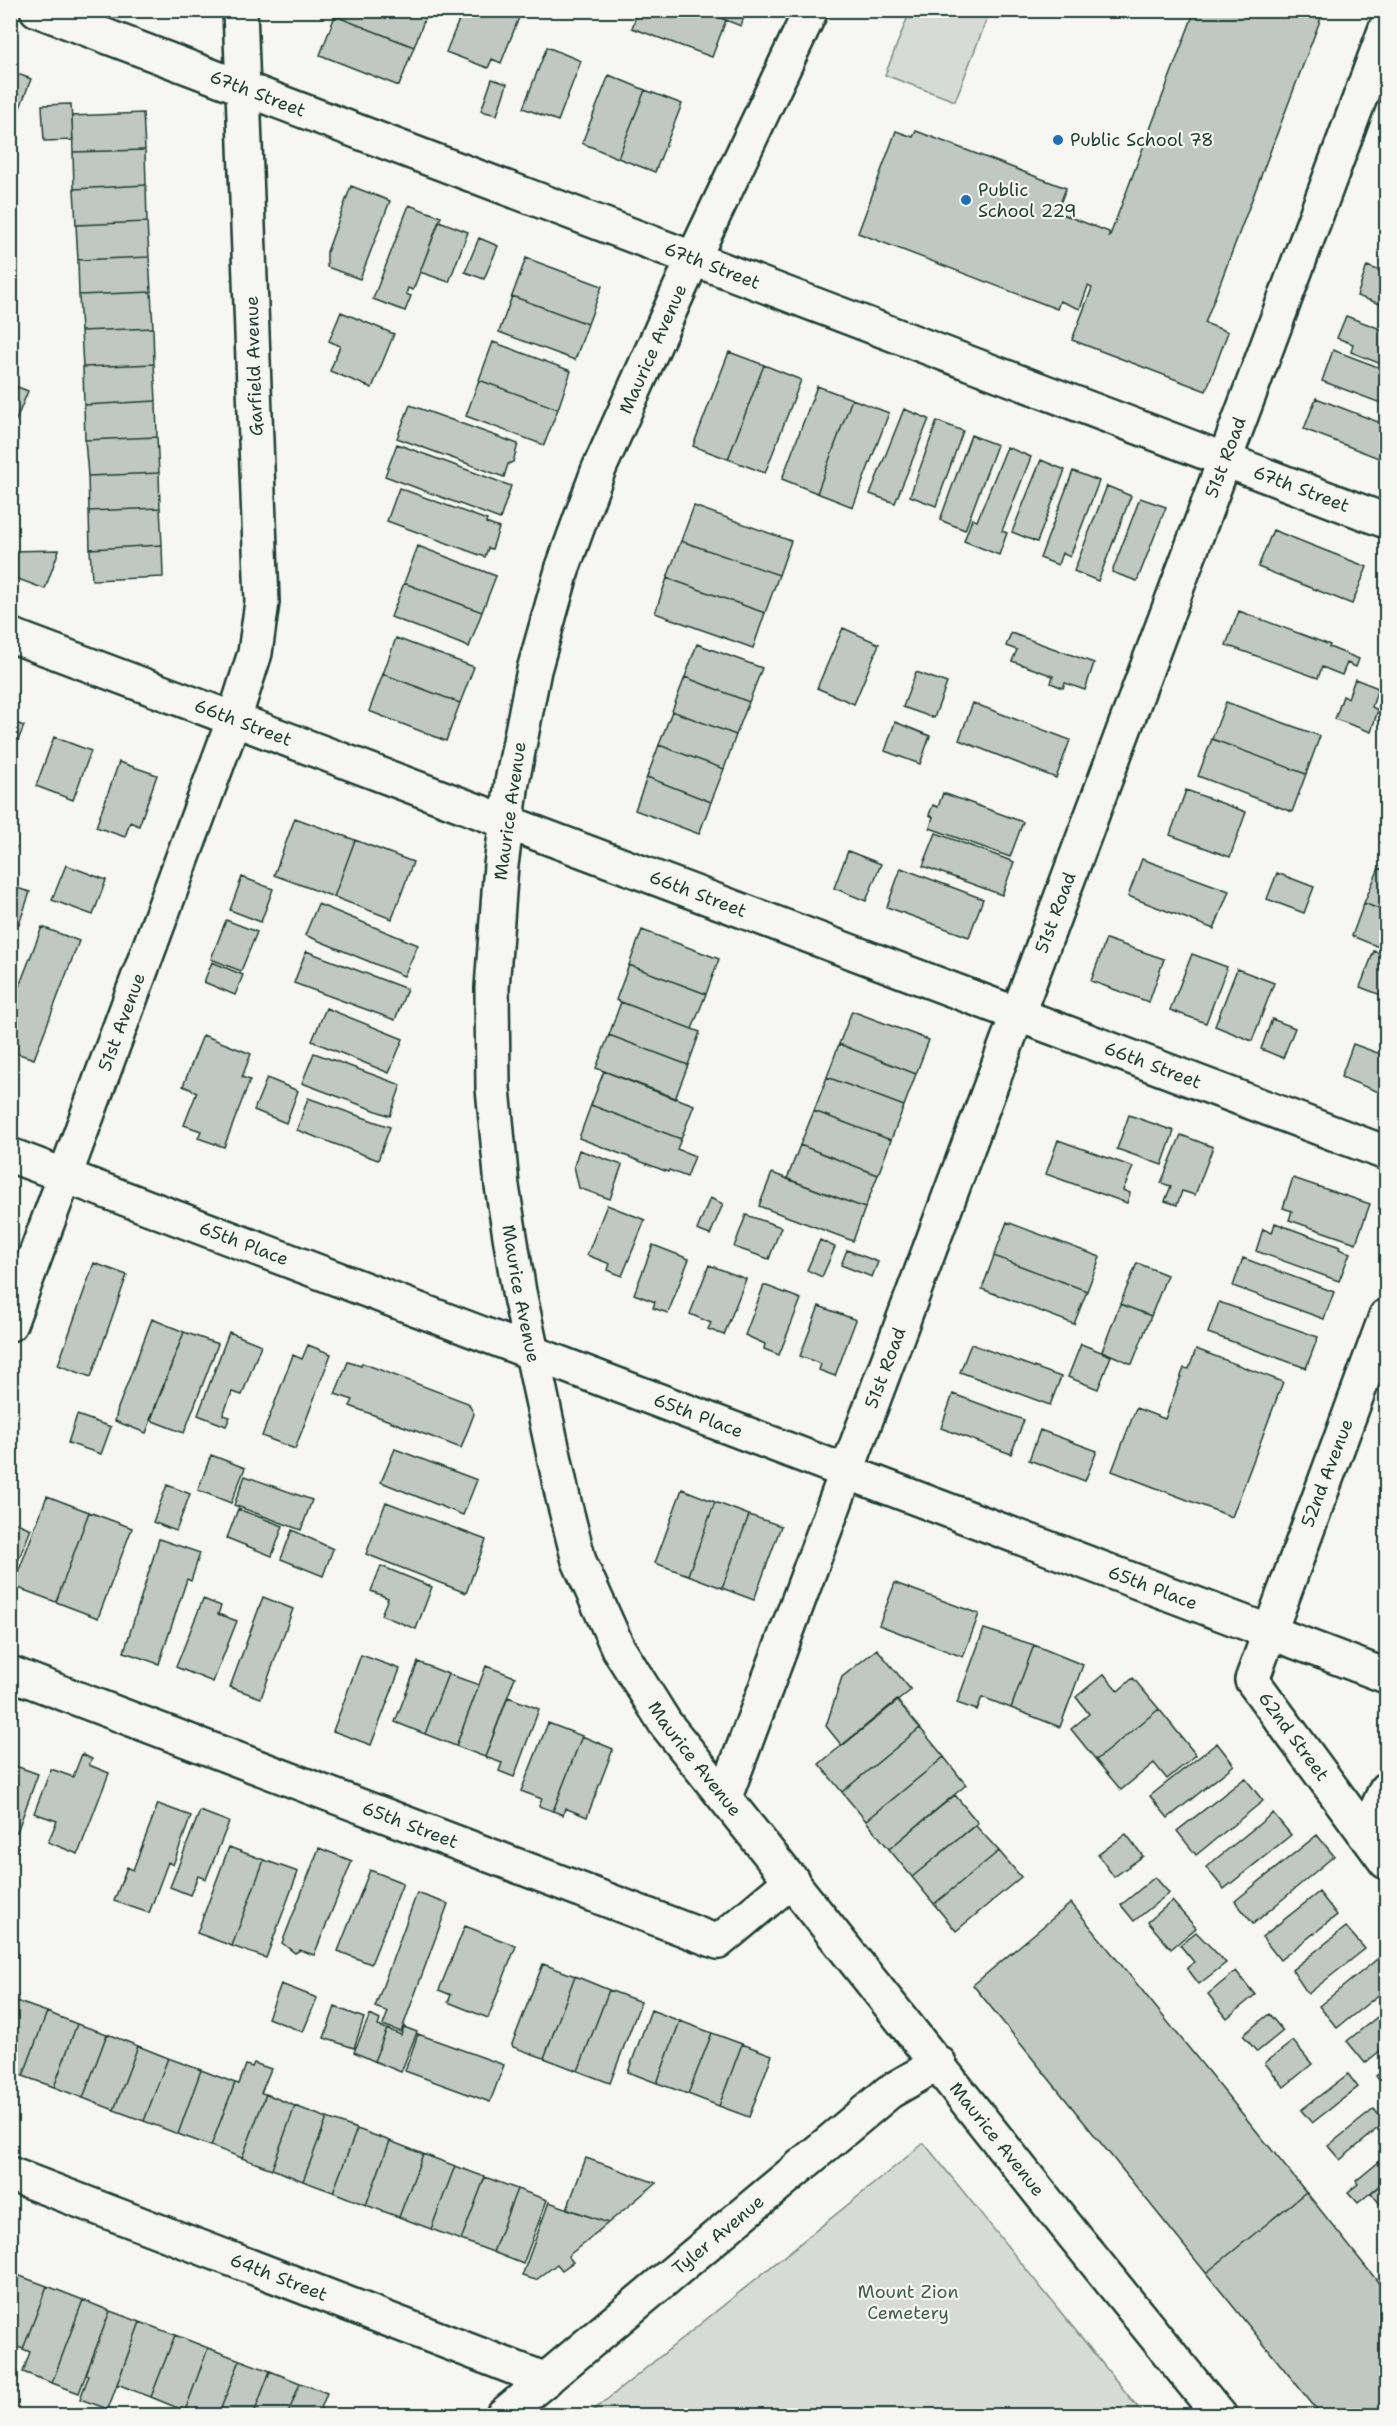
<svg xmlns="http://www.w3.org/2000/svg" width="1397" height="2426" font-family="'Shantell Sans',sans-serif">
<rect width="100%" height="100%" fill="#f6f6f2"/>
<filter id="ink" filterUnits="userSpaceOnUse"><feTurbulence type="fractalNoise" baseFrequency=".0167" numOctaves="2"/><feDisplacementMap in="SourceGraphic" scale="12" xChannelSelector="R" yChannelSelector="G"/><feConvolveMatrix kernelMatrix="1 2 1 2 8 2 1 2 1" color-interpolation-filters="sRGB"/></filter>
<g filter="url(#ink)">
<path fill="#d6dbd6" stroke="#7a8c85" stroke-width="1.5" d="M910 11H990L955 101 885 75Z
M924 2143 1144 2415H588Z"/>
<path fill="#c1c8c3" stroke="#1f3d34" stroke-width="1.5" d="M337 10H428L414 47 335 16Z
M463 10H522L501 63 492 59 488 68 446 52Z
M638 10H700L726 20 712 57 632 28Z
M700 10H746L741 26Z
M1195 10H1324L1205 323 1228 332 1206 391 1072 340 1092 288 1088 286 1080 309 1060 301 1057 309 858 233 896 131 913 137 916 131 1066 188 1057 212 1109 232V238Z
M335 16 414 47 399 86 320 55Z
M547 47 581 61 558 121 523 108Z
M10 71 31 79 10 134Z
M609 75 645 90 618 158 582 143Z
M492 79 507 84 497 115 481 111Z
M645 90 682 104 655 172 618 158Z
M71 104 73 140 44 141 42 105Z
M143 113 145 150 73 152 72 116Z
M145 150 146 185 74 189 73 152Z
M146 185 147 222 76 225 74 189Z
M351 186 390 201 360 279 327 267V252Z
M409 205 441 217 413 290 408 288 406 294 411 296 405 311 373 299Z
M439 221 468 232 449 282 420 272Z
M147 222 149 257 78 260 76 225Z
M479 238 498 246 484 279 465 272Z
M149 257 151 292 79 295 78 260Z
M526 258 602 286 588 324 512 296Z
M1367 266 1386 273V306L1357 296Z
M151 292 153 328 81 331 79 295Z
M512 296 588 324 575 360 499 332Z
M341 312 394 334 372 388 330 371 340 346 329 341Z
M1346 316 1386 331V366L1351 352 1353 344 1337 338Z
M153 328 154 364 83 367 81 331Z
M493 342 571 371 558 409 479 380Z
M1333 350 1386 370V405L1322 381Z
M729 352 764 365 728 459 693 446Z
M154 364 156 401 84 405 83 367Z
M764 365 801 380 765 473 728 459Z
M479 380 558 409 544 445 466 416Z
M10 384 28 391 14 425 10 424Z
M817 386 852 399 817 493 782 479Z
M1316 398 1386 425V461L1304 429Z
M852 399 889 413 853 507 817 493Z
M156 401 157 437 85 440 84 405Z
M410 405 518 444 513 462 508 464 504 477 397 438Z
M904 409 929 419 895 503 870 494Z
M937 421 963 431 936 506 910 496Z
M971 435 997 445 965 530 940 520Z
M157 437 159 473 88 476 85 440Z
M397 444 511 486 500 519 385 476Z
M1007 447 1031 457 1002 531 1007 533 999 555 964 541 972 519 977 521Z
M1041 460 1065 470 1037 542 1012 532Z
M1073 471 1099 481 1070 557 1062 553 1058 565 1040 558Z
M159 473 160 508 89 511 88 476Z
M1107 486 1131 496 1098 581 1074 571Z
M399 488 487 520 486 523 499 528 492 549 488 548 485 557 387 521Z
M1140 498 1166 507 1137 581 1112 572Z
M694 506 791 541 779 575 681 541Z
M160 508 162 545 90 549 89 511Z
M1273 530 1367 567 1352 604 1258 567Z
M681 541 779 575 765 613 667 578Z
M162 545 163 577 92 580 90 549Z
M418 546 496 576 482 612 404 583Z
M59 550 45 589 10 576V551Z
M667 578 765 613 753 648 655 613Z
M404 583 482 612 469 647 391 617Z
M1386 592V615L1379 612Z
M1239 611 1330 645 1329 647 1359 659 1356 667 1347 663 1342 675 1322 667 1318 678 1226 645Z
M843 628 879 644 854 704 817 688Z
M1011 633 1094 663 1085 690 1065 683 1063 688 1051 683 1053 676 1012 661 1017 650 1006 646Z
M396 638 474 667 460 703 383 674Z
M697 644 762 668 749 702 685 677Z
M916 672 947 683 934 718 903 707Z
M383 674 460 703 446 741 369 711Z
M685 677 749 702 736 735 672 711Z
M1355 679 1378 688 1372 707 1378 710 1371 732 1335 719 1343 696 1348 698Z
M1226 702 1320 736 1306 774 1212 739Z
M973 703 1070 740 1056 778 959 740Z
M672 711 736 735 724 769 659 745Z
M10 721 24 726 10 760Z
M895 722 930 736 920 764 885 751Z
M54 737 91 751 73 800 36 786Z
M1212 739 1306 774 1292 812 1198 776Z
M659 745 724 769 711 802 647 777Z
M119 762 157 775 139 826 130 822 125 837 96 827Z
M647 777 711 802 699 834 635 810Z
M1186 790 1246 812 1230 857 1170 835Z
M943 793 1023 822 1010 857 930 828 933 817 929 815 933 805 938 807Z
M295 818 355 840 334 897 274 875Z
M936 833 1014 862 1002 895 923 866Z
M355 840 413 862 392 919 334 897Z
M10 845 16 847 10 861Z
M848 851 881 864 866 901 834 888Z
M1142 859 1229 891 1214 929 1128 896Z
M66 865 106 880 93 915 52 900Z
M901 868 983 899 969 937 887 907Z
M1379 868 1386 871V912L1364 903Z
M1277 873 1314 887 1304 913 1267 899Z
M242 877 273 889 261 922 230 910Z
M10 886 30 892 19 924 10 921Z
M1364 903 1386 912V950L1352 936Z
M318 904 418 945 404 976 305 935Z
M226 920 257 932 241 971 211 959Z
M42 927 79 941 34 1059 10 1051V1010Z
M642 930 719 959 706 994 629 965Z
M1106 939 1164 959 1149 1002 1091 981Z
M306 951 407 989 395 1020 294 983Z
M1374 951 1386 956V997L1360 987Z
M1192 954 1227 967 1206 1023 1170 1010Z
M212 962 243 975 235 995 204 982Z
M629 965 706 994 692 1029 616 1000Z
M1237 969 1274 983 1252 1041 1215 1026Z
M621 1002 700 1032 688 1065 609 1035Z
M326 1008 403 1039 389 1073 312 1041Z
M852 1011 929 1040 916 1074 839 1044Z
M1272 1019 1295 1028 1283 1058 1261 1049Z
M203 1035 251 1054 242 1077 250 1080 224 1147 198 1138 201 1131 184 1125 197 1092 183 1086Z
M609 1035 688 1065 675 1099 596 1068Z
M839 1044 916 1074 904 1106 827 1077Z
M1353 1044 1386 1056V1095L1341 1077Z
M314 1053 401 1085 390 1116 302 1083Z
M604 1071 694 1105 681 1139 591 1105Z
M827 1077 904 1106 891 1140 814 1111Z
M267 1078 298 1091 286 1123 254 1110Z
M308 1098 390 1127 378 1160 297 1130Z
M591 1105 681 1139 677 1149 695 1156 687 1177 669 1170 668 1172 579 1138Z
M814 1111 891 1140 878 1175 800 1145Z
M1129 1115 1174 1131 1162 1165 1117 1149Z
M1181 1135 1213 1147 1195 1195 1182 1191 1177 1205 1165 1201 1171 1186 1161 1183Z
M1058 1140 1133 1167 1123 1190 1130 1193 1127 1203 1046 1174Z
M800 1145 878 1175 865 1208 787 1179Z
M579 1150 622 1165 610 1199 579 1188 574 1166Z
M772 1173 865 1208 853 1241 759 1206Z
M1293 1178 1370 1204 1356 1243 1289 1220 1292 1211 1283 1208Z
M710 1198 723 1204 710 1235 697 1230Z
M607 1205 645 1220 622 1276 608 1270 610 1264 587 1255Z
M746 1215 781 1227 769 1259 734 1247Z
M1007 1222 1100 1257 1087 1291 994 1256Z
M1275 1223 1340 1247 1339 1249 1350 1253 1339 1281 1256 1251 1263 1229 1272 1233Z
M820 1240 835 1247 822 1277 807 1270Z
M653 1245 689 1259 668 1313 653 1308 655 1302 634 1294Z
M847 1250 878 1262 872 1277 841 1265Z
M994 1256 1087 1291 1074 1324 982 1289Z
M1243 1258 1334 1292 1324 1319 1233 1286Z
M94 1263 127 1275 91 1377 58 1365Z
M1137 1263 1167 1275 1151 1316 1120 1304Z
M709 1265 746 1279 724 1335 708 1329 711 1323 690 1314Z
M764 1285 801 1299 779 1355 764 1349 765 1344 745 1335Z
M1219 1302 1318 1337 1306 1368 1208 1333Z
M1120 1304 1151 1316 1132 1364 1102 1351Z
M819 1306 856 1320 835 1376 819 1370 821 1364 800 1356Z
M152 1319 184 1332 146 1433 115 1421 118 1408Z
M184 1332 218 1344 184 1433 150 1420Z
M229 1332 261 1345 242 1395 232 1392 223 1415 230 1417 226 1426 198 1415Z
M971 1344 1061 1377 1050 1405 960 1372Z
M1081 1344 1111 1356 1098 1389 1068 1377Z
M308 1345 331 1354 295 1449 262 1436 293 1355 302 1359Z
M1196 1349 1283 1382 1232 1517 1112 1471 1136 1408 1165 1419 1184 1368 1189 1369Z
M348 1362 361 1366 362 1363 468 1403 474 1414 461 1448 350 1406 353 1400 335 1394Z
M953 1394 1024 1420 1011 1454 941 1428Z
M77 1415 111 1427 101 1454 68 1443Z
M1040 1430 1097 1451 1085 1481 1029 1460Z
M395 1449 477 1480 463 1515 381 1482Z
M211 1455 245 1468 231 1503 198 1490Z
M245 1476 312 1500 301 1530 234 1505Z
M167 1485 190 1494 176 1531 153 1522Z
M682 1489 715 1502 688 1575 655 1563Z
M47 1496 89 1512 56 1602 13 1586Z
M386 1502 486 1540 466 1593 366 1554Z
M715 1502 749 1515 722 1588 688 1575Z
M238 1509 283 1526 272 1556 227 1538Z
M89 1512 132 1528 98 1618 56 1602Z
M749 1515 781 1526 754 1600 722 1588Z
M10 1520 31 1529 10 1581Z
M292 1530 333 1549 323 1576 281 1559Z
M159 1539 200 1553 191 1581 187 1579 159 1664 124 1652Z
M381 1566 432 1587 416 1629 381 1615 388 1598 371 1591Z
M895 1583 979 1614 963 1657 879 1625Z
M263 1597 293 1609 261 1698 230 1687Z
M203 1599 221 1606 218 1614 237 1621 213 1682 176 1667Z
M984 1629 1034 1645 1011 1708 982 1697 977 1710 957 1703Z
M1034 1645 1083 1665 1060 1727 1011 1708Z
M877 1649 911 1690 842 1746 826 1726 842 1677Z
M361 1655 400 1669 371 1745 333 1731Z
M418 1662 448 1674 425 1734 395 1722Z
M486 1666 515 1677 485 1757 456 1746Z
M448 1674 479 1685 456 1746 425 1734Z
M1104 1674 1118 1691 1133 1678 1159 1709 1096 1760 1071 1729 1089 1714 1076 1697Z
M508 1697 539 1709 514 1777 499 1771 502 1763 485 1757Z
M897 1700 920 1728 842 1792 819 1764Z
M1159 1709 1196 1755 1167 1779 1154 1763 1121 1790 1096 1760Z
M548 1723 582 1736 553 1811 539 1806 542 1799 521 1791Z
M920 1728 944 1757 866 1821 842 1792Z
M582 1736 613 1749 587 1817 565 1808 563 1815 553 1811Z
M1217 1743 1234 1765 1168 1818 1150 1796Z
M82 1754 92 1759 89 1765 109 1773 78 1854 48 1842 57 1821 34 1813 51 1769 73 1777Z
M944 1757 966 1785 889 1849 866 1821Z
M10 1764 38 1774 17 1832 10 1830Z
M1245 1778 1263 1801 1196 1855 1177 1831Z
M955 1795 978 1823 912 1877 889 1849Z
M158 1804 191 1816 173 1865 168 1862 149 1913 114 1901 127 1867 133 1870Z
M200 1811 229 1822 206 1879 198 1876 190 1895 170 1887Z
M1273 1813 1291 1835 1224 1889 1206 1867Z
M975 1825 999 1851 934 1904 912 1877Z
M1126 1834 1143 1856 1114 1877 1098 1855Z
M1317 1835 1334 1856 1253 1924 1235 1901Z
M229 1847 264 1860 232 1946 197 1933Z
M319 1848 352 1861 314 1955 300 1950 295 1953 282 1943Z
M999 1851 1021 1877 956 1931 934 1904Z
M264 1860 298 1872 266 1958 232 1946Z
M370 1870 403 1883 371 1964 338 1951Z
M1155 1877 1169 1893 1134 1921 1121 1905Z
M1319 1892 1337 1915 1280 1960 1262 1937Z
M417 1893 448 1904 401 2032 383 2025 388 2012 375 2007Z
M1172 1901 1196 1928 1171 1949 1148 1922Z
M1071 1903 1306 2192 1206 2273 973 1985Z
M465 1926 516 1946 488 2018 448 2002 451 1995 439 1990Z
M1346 1927 1365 1949 1308 1994 1292 1970Z
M1196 1932 1226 1963 1199 1984 1187 1968 1194 1962 1180 1945Z
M1386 1952V1989L1337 2028 1319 2006Z
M543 1964 575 1976 544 2058 513 2047 512 2044Z
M1236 1971 1255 1995 1227 2018 1208 1994Z
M575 1976 609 1990 578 2071 544 2058Z
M281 1984 317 1998 303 2032 268 2018Z
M609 1990 641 2002 610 2083 578 2071Z
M13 2000 47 2012 23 2076 10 2071V2007Z
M335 2007 364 2018 354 2048 324 2038Z
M651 2010 680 2021 657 2083 628 2072Z
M1386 2010V2046L1365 2063 1347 2041Z
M47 2012 77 2024 54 2087 23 2076Z
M1269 2014 1283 2031 1257 2052 1243 2035Z
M370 2015 380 2020 378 2026 387 2029 374 2061 354 2052Z
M680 2021 712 2033 688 2094 657 2083Z
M77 2024 107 2034 83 2098 54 2087Z
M404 2027 417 2032 401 2072 374 2061 387 2029 401 2035Z
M712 2033 742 2044 719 2106 688 2094Z
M107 2034 138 2046 114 2110 83 2098Z
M418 2034 504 2065 490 2102 405 2071Z
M1293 2041 1312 2064 1284 2087 1265 2063Z
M742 2044 772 2055 749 2117 719 2106Z
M138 2046 168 2058 144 2121 114 2110Z
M168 2058 201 2070 178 2134 144 2121Z
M254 2063 271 2069 261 2093 266 2094 242 2158 211 2146 235 2083 239 2084 246 2065 252 2067Z
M1386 2068V2090L1376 2076Z
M201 2070 235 2083 211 2146 178 2134Z
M1348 2074 1358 2087 1312 2123 1301 2110Z
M266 2094 295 2106 272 2169 242 2158Z
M295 2106 327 2118 303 2181 272 2169Z
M1374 2109 1385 2123 1340 2160 1328 2146Z
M327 2118 357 2129 333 2192 303 2181Z
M357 2129 390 2141 366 2205 333 2192Z
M390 2141 423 2154 399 2217 366 2205Z
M423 2154 455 2166 431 2229 399 2217Z
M1386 2156V2180L1358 2203 1348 2192 1358 2184 1356 2181Z
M586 2158 656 2183 608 2223 567 2209Z
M455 2166 485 2177 461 2240 431 2229Z
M485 2177 517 2189 493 2252 461 2240Z
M1386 2180V2208L1385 2210 1371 2193Z
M517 2189 547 2200 523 2264 493 2252Z
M1306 2192 1386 2292V2416H1322L1206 2273Z
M549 2202 608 2223 568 2256 573 2262 562 2270 557 2264 536 2280 522 2276Z
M10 2272 17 2275 10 2291Z
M17 2275 47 2286 23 2349 10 2344V2291Z
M47 2286 83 2300 52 2383 23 2372 30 2352 23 2349Z
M83 2300 110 2311 79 2393 52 2383Z
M110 2311 140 2322 108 2409 80 2399 89 2375 86 2374Z
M140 2322 175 2335 151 2397 117 2384Z
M175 2335 208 2348 185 2411 151 2397Z
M208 2348 240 2360 218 2416H197L185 2411Z
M240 2360 270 2371 253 2416H218Z
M270 2371 300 2383 287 2416H253Z
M300 2383 327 2393 318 2416H287Z"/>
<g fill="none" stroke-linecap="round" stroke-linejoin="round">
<defs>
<g id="minor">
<path id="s1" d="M37 10 1386 521"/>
<path id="s2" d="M10 635 1386 1153"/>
<path id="s3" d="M1386 1316 1252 1680 1386 1862"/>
<path id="s4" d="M10 1324 234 719 255 653 262 602 240 10"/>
<path id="s5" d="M10 1673 718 1942 792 1880"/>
<path id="s6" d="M725 1797 1386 28"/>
<path d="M1365 1835 1386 1789"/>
<path id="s7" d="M10 2174 546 2380"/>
<path id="s8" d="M502 2416 889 2092 939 2063"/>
</g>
<g id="tertiary">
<path id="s9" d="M811 10 693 259 598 471 563 567 534 670 512 782 501 865 492 988 493 1088 502 1186 519 1292 563 1498 579 1561 618 1648 665 1723 1075 2237 1220 2416"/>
<path id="s10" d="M10 1155 1386 1676"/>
</g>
</defs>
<use href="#minor" stroke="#1f3d34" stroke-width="38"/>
<use href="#tertiary" stroke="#1f3d34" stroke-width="38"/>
<use href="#minor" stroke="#f6f6f2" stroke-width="33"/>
<use href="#tertiary" stroke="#f6f6f2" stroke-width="33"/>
</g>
</g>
<g fill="#1f6fb2" stroke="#f6f6f2" stroke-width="2">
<circle cx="1058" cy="140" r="6"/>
<circle cx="966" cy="200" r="6"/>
</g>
<g text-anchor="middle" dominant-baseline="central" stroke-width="4.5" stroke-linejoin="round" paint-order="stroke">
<g font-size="18" fill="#1f3d34" stroke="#f6f6f2">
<text stroke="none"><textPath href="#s1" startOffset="236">67th Street</textPath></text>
<text stroke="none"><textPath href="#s1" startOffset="722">67th Street</textPath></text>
<text transform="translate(653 349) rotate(-66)">Maurice Avenue</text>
<text transform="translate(254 366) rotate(-92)">Garfield Avenue</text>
<text stroke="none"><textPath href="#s6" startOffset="1430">51st Road</textPath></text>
<text stroke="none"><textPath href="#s1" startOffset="1352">67th Street</textPath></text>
<text stroke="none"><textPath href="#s2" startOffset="249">66th Street</textPath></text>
<text transform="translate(510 811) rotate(-82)">Maurice Avenue</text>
<text stroke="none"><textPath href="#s2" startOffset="735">66th Street</textPath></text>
<text stroke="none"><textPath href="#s6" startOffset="944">51st Road</textPath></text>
<text stroke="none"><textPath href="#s4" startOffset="322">51st Avenue</textPath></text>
<text stroke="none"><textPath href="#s2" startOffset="1221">66th Street</textPath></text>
<text stroke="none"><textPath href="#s10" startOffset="250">65th Place</textPath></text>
<text stroke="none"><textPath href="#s9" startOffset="1346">Maurice Avenue</textPath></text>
<text stroke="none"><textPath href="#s6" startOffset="458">51st Road</textPath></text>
<text stroke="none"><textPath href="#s10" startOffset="736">65th Place</textPath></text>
<text transform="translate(1327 1473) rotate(-69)">52nd Avenue</text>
<text stroke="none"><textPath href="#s10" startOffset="1222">65th Place</textPath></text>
<text stroke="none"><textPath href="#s3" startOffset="458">62nd Street</textPath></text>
<text stroke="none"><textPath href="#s9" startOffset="1850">Maurice Avenue</textPath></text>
<text stroke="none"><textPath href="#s5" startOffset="428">65th Street</textPath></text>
<text stroke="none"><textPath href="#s9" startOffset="2336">Maurice Avenue</textPath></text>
<text stroke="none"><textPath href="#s8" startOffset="282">Tyler Avenue</textPath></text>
<text stroke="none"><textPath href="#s7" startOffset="288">64th Street</textPath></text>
</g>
<g font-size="18" fill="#1f3d34" stroke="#f6f6f2" text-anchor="start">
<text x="1070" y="140">Public School 78</text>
<text x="978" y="190">Public<tspan x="978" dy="21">School 229</tspan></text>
</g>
<g font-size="18" fill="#445d54" stroke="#f6f6f2">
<text x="908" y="2292">Mount Zion<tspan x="908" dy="21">Cemetery</tspan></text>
</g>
</g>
<rect width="1397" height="2426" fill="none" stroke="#f6f6f2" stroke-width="36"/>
<rect x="18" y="18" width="1361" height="2390" fill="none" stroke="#1f3d34" stroke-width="2" filter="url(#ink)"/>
</svg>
